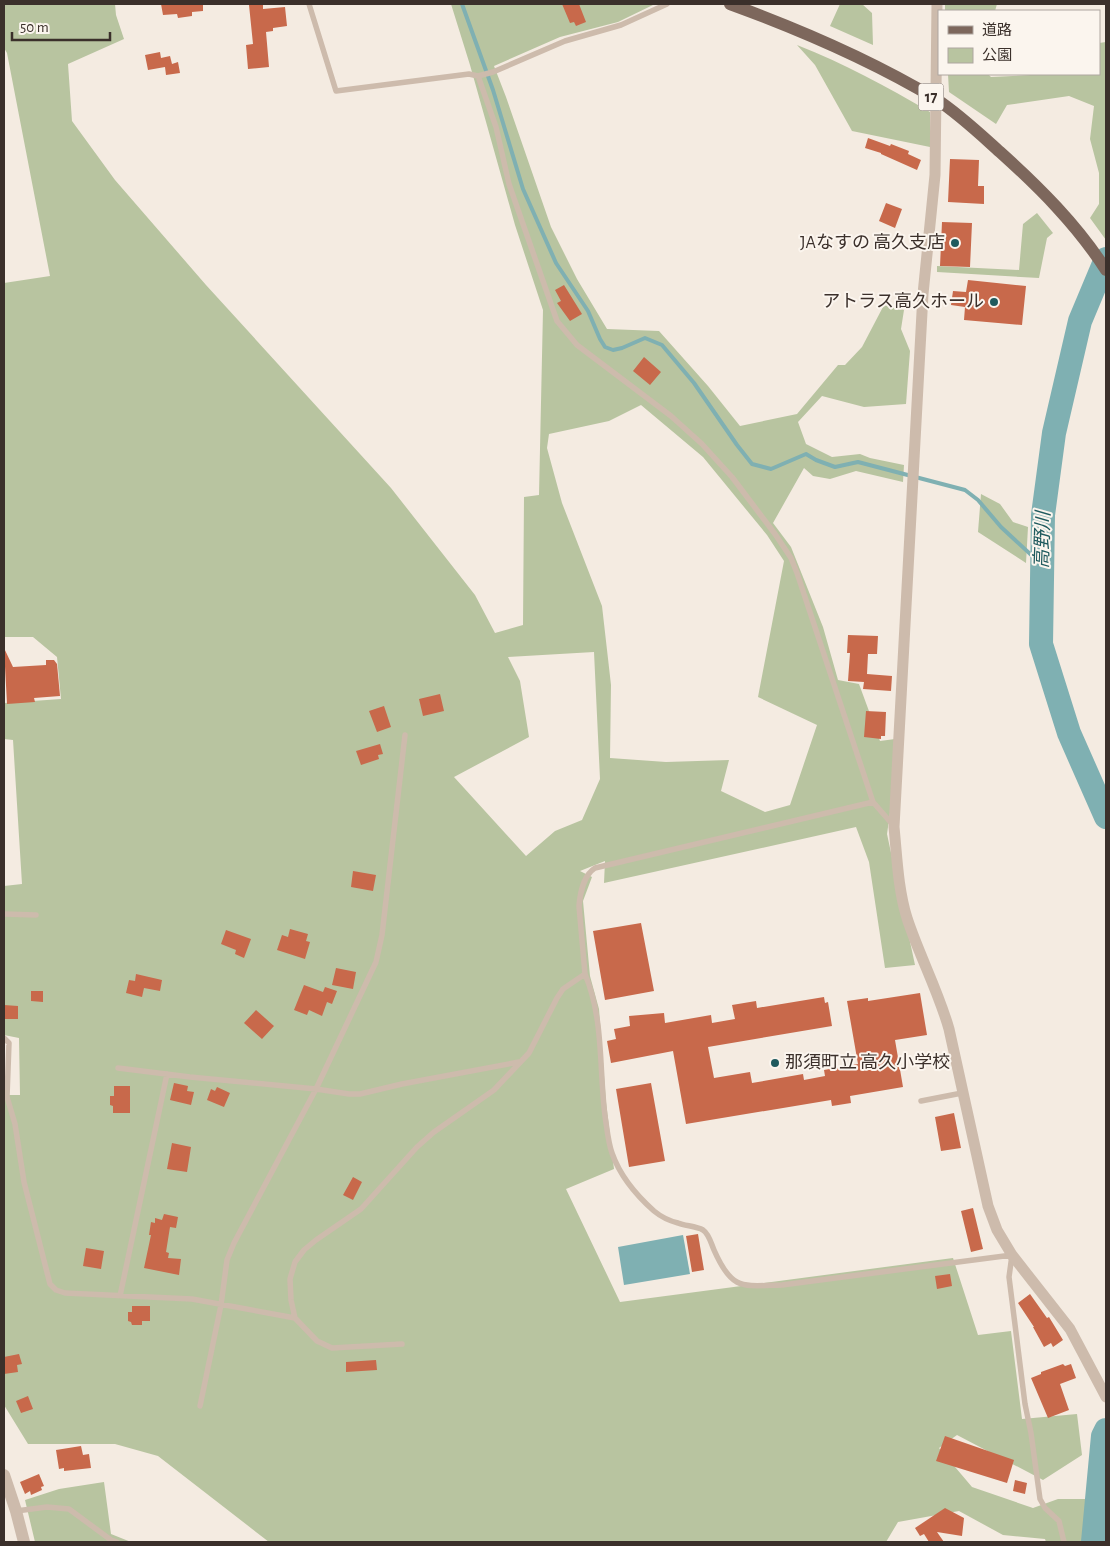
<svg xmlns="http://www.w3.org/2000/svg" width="1110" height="1546" font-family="'Alegreya Sans','Noto Sans JP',sans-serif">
<rect width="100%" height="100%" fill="#f4ebe1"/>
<path fill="#b8c4a0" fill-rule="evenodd" d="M4 4H115L116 15 124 39 68 64 72 121 115 180 206 285 391 488 475 595 495 633 523 625 524 497 539 495 543 310 515 225 470 65 451 4H655L618 22 560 37 494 66 506 97 551 227 577 279 607 329 659 331 708 386 740 426 797 414 838 365H845L862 347 884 305 904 310 901 329 910 351 906 404 864 407 822 396 798 422 806 444 832 457 860 454 870 458 904 465 903 482 856 471 830 479 813 476 804 468 773 523 791 547 823 627 838 680 859 684 880 741 895 739 891 806 887 834 915 965 885 968 869 862 856 827 604 883 605 861 580 871 592 877 583 901 590 976 599 1009 606 1102 614 1169 566 1189 620 1302 953 1258 978 1335 1011 1331 1022 1419 1077 1414 1082 1455 1043 1480 957 1435 939 1448 972 1487 1033 1508 1058 1499H1106V1542H1046L1045 1539 1003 1535 959 1511 898 1522 886 1542H269L158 1456 115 1444H28L4 1405V1095H20L19 1038 4 1035V886L22 884 13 740 4 739V703L61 699 57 657 33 637H4V283L50 276 7 53 4 48ZM641 405 703 457 767 535 784 561 758 697 817 725 790 805 765 812 721 791 729 760 666 762 610 758 611 685 602 606 562 503 547 448 549 434 609 421ZM594 652 600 779 582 820 555 831 526 856 454 777 529 737 520 681 508 657Z
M840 4H862L872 13 873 45 830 26Z
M945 4H997L995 11H945Z
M1106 42V240L1090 218 1099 204V173L1090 139 1094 106 1069 96 1007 105 996 124 949 92 948 74H988L991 77 1050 74H1099V43Z
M797 45C845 64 886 86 930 112V147L852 131 815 65Z
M1037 213 1053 233 1047 238 1039 278 937 272V266L1019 270 1023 224Z
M981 494 1000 504 1013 522 1028 527 1026 563 978 532Z
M104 1482 111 1534 131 1542H35L25 1500 59 1489Z"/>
<path fill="#7fb0b2" d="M683 1235 690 1274 624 1285 618 1247Z"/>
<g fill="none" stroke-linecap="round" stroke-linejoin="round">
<path stroke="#7fb0b2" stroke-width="4" d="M462 4 493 90 523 189 556 263 588 311 600 339 605 347 613 350 622 348 645 338 662 345 694 383 737 445 752 464 771 469 806 454 816 460 835 467 858 462 965 490 978 500 1001 527 1041 564"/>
<path stroke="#7fb0b2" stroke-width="24" d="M1106 259 1080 321 1054 433 1043 515 1041 644 1069 733 1106 817
M1093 1542 1103 1436 1106 1430"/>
</g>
<path fill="#c8694b" d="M161 4H203V11L192 12V16L178 18 177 14 163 15Z
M263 4V9L285 7 287 26 273 28V31L266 32 269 67 248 69 246 45 253 44 249 5Z
M562 4H579L586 22 576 26 574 22 570 23Z
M160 52 161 58 170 56 172 64 178 62 180 73 166 75 165 67 148 70 145 55Z
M868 138 890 146 891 144 909 151 908 154 921 160 917 170 881 154V153L865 148Z
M950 159 979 160 978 186H984V204L948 202Z
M886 203 902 209 895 228 879 221Z
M942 222 972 223 970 267 940 266Z
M968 280 1026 286 1022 325 964 320 965 307 951 305 953 291 966 292Z
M564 285 582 314 570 321 557 303 561 301 555 290Z
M644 357 661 372 650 385 633 371Z
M848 635 878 636 877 654H868L867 674 892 676 891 691 863 689 864 682 848 681 850 653H847Z
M4 648 13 667 46 665V660H54L57 664 60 696 34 698 35 702 7 704Z
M440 694 444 711 423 716 419 699Z
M384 706 391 727 377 732 369 711Z
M866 711 886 712 885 736H881V739L864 737Z
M380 744 383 754 378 755 379 759 361 765 356 751Z
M353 871 376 875 373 891 351 887Z
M641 923 654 991 605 1000 593 931Z
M290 929 308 934 306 941 310 942 305 959 277 950 282 935 288 937Z
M226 930 251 939 244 958 235 954 236 950 221 944Z
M336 968 356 972 353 989 332 985Z
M136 974 162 980 160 991 144 988 142 997 126 993 129 980 135 981Z
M304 985 323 992 325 987 337 991 332 1004 327 1002 322 1016 309 1010 307 1015 294 1010Z
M31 991H43V1002L31 1001Z
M920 993 927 1035 895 1040 903 1087 850 1096 851 1103 832 1106 831 1100 686 1124 673 1051 611 1063 607 1041 616 1039 614 1029 630 1026 629 1016 664 1013 665 1023 711 1015 712 1023 735 1019 732 1005 756 1001 757 1008 824 997 825 1003 828 1002 832 1026 708 1047 714 1078 750 1072 752 1083 803 1074 804 1080 825 1076 824 1070 858 1064 847 1001 868 998V1001Z
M4 1005 18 1006V1019H4Z
M256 1010 274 1026 262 1039 244 1023Z
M174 1083 188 1086 187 1091 194 1092 191 1105 170 1100Z
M651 1083 665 1161 629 1167 616 1089Z
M114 1086H130V1113H113V1106L110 1105V1096H114Z
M217 1087 230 1093 224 1107 207 1100 211 1089 215 1091Z
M954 1113 961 1148 941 1151 935 1117Z
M172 1143 191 1147 187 1172 167 1169Z
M353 1177 362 1182 353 1200 343 1195Z
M973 1208 983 1249 971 1252 961 1211Z
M164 1214 178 1217 176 1228 170 1227 166 1252 169 1253 168 1258 181 1259 179 1275 144 1268 151 1235H149L151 1222 155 1223V1218L162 1220Z
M698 1234 704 1270 692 1272 686 1236Z
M86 1248 104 1251 101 1269 83 1266Z
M950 1274 952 1286 937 1289 935 1276Z
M1030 1294 1047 1318 1049 1317 1063 1340 1053 1347 1051 1343 1044 1347 1033 1327H1034L1018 1303Z
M132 1306H150V1321H142V1325H132L131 1322 128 1321V1312H132Z
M19 1354 22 1364 17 1365 18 1372 4 1374V1357Z
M376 1360 377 1370 346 1372V1362Z
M1063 1364 1065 1366 1071 1364 1076 1378 1060 1384 1069 1410 1048 1418 1031 1378 1041 1374V1372Z
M28 1396 33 1409 21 1413 16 1401Z
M945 1436 1014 1460 1007 1483 936 1461Z
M81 1446 83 1455 89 1454 91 1468 64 1471V1468L59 1469 56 1450Z
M39 1474 44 1486 41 1487 42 1490 31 1495 30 1491 25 1494 20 1482Z
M1015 1480 1027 1483 1025 1494 1013 1491Z
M945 1508 964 1518 962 1536 937 1532 944 1542H929L924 1534 920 1536 915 1528Z"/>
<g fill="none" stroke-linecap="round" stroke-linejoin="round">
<path stroke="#cdbbac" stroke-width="5.5" d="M309 4 336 91 469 74 478 76 493 72 565 41 621 25 667 4
M478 76 496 127 509 184 557 321 577 345 671 416 702 444 732 477 775 534 791 558 797 573 873 802 893 825
M4 914 36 915
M585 974C604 1019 599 1069 605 1116 607 1128 608 1142 612 1153 620 1176 636 1195 654 1211 660 1216 670 1221 678 1223 685 1226 696 1226 703 1230 709 1234 711 1243 714 1250 732 1291 742 1286 782 1285L1012 1255 1009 1277 1025 1404 1031 1433 1040 1499 1045 1508 1059 1521 1064 1542
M4 1038 9 1043 7 1097 15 1124 24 1182 50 1284 56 1290 65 1293 192 1299 295 1318
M118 1068 190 1077 316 1089 349 1094H360L402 1084 519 1062
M921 1101 962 1093
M120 1296 167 1074
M402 1344 332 1348 317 1341 295 1318 291 1300 290 1279 295 1262 304 1250 316 1240 361 1209 417 1147 434 1132 494 1090 529 1053 557 998 563 989 585 974 579 906C580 893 584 875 595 868L873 802
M200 1406 221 1305 227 1260 234 1243 316 1089 376 962 382 935 405 735
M16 1511 47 1507 69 1509 111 1540 117 1542"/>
<path stroke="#cdbbac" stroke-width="11" d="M937 4 935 175 923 294 894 827C897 857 898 889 907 918 919 955 938 990 949 1029L988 1206 997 1230 1012 1255 1070 1329 1106 1397"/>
<path stroke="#cdbbac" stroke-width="12" d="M4 1475 16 1511 24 1542"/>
<path stroke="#7d675c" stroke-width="12" d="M730 4C801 30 871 60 936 99 959 114 980 134 1000 152 1040 188 1077 225 1106 270"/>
</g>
<g fill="#1f5a5e" stroke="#fbf5ee" stroke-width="2">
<circle cx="955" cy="243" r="5"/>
<circle cx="994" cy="302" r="5"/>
<circle cx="775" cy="1063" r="5"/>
</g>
<g text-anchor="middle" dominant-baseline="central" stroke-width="4" stroke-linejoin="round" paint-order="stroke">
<rect fill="#fbf5ee" stroke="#756b66" stroke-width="1" x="918.5" y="83.5" width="25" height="27" rx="4"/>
<g font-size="16" font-weight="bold" fill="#3b302b">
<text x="931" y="97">17</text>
</g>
<g font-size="18" fill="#3b302b" stroke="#fbf5ee" text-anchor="end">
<text x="945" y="243">JAなすの 高久支店</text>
<text x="984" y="302">アトラス高久ホール</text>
<text x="785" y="1063" text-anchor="start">那須町立 高久小学校</text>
</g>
<g font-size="19" font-style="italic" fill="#1f5a5e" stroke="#fbf5ee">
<text transform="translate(1043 540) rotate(-88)">高野川</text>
</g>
</g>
<rect width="1110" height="1546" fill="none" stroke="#3b302b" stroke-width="10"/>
<rect x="938" y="10" width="162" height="65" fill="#fbf5ee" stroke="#aea6a0"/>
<rect x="948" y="26" width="25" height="8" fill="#7d675c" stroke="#aea6a0"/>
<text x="982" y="35" font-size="15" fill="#3b302b">道路</text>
<rect x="948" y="48" width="25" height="15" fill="#b8c4a0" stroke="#aea6a0"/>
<text x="982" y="60" font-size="15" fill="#3b302b">公園</text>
<path d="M12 32v8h98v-8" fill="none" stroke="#3b302b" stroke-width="2.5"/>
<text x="20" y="32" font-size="15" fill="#3b302b" stroke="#fbf5ee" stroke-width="4" paint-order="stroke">50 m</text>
</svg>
